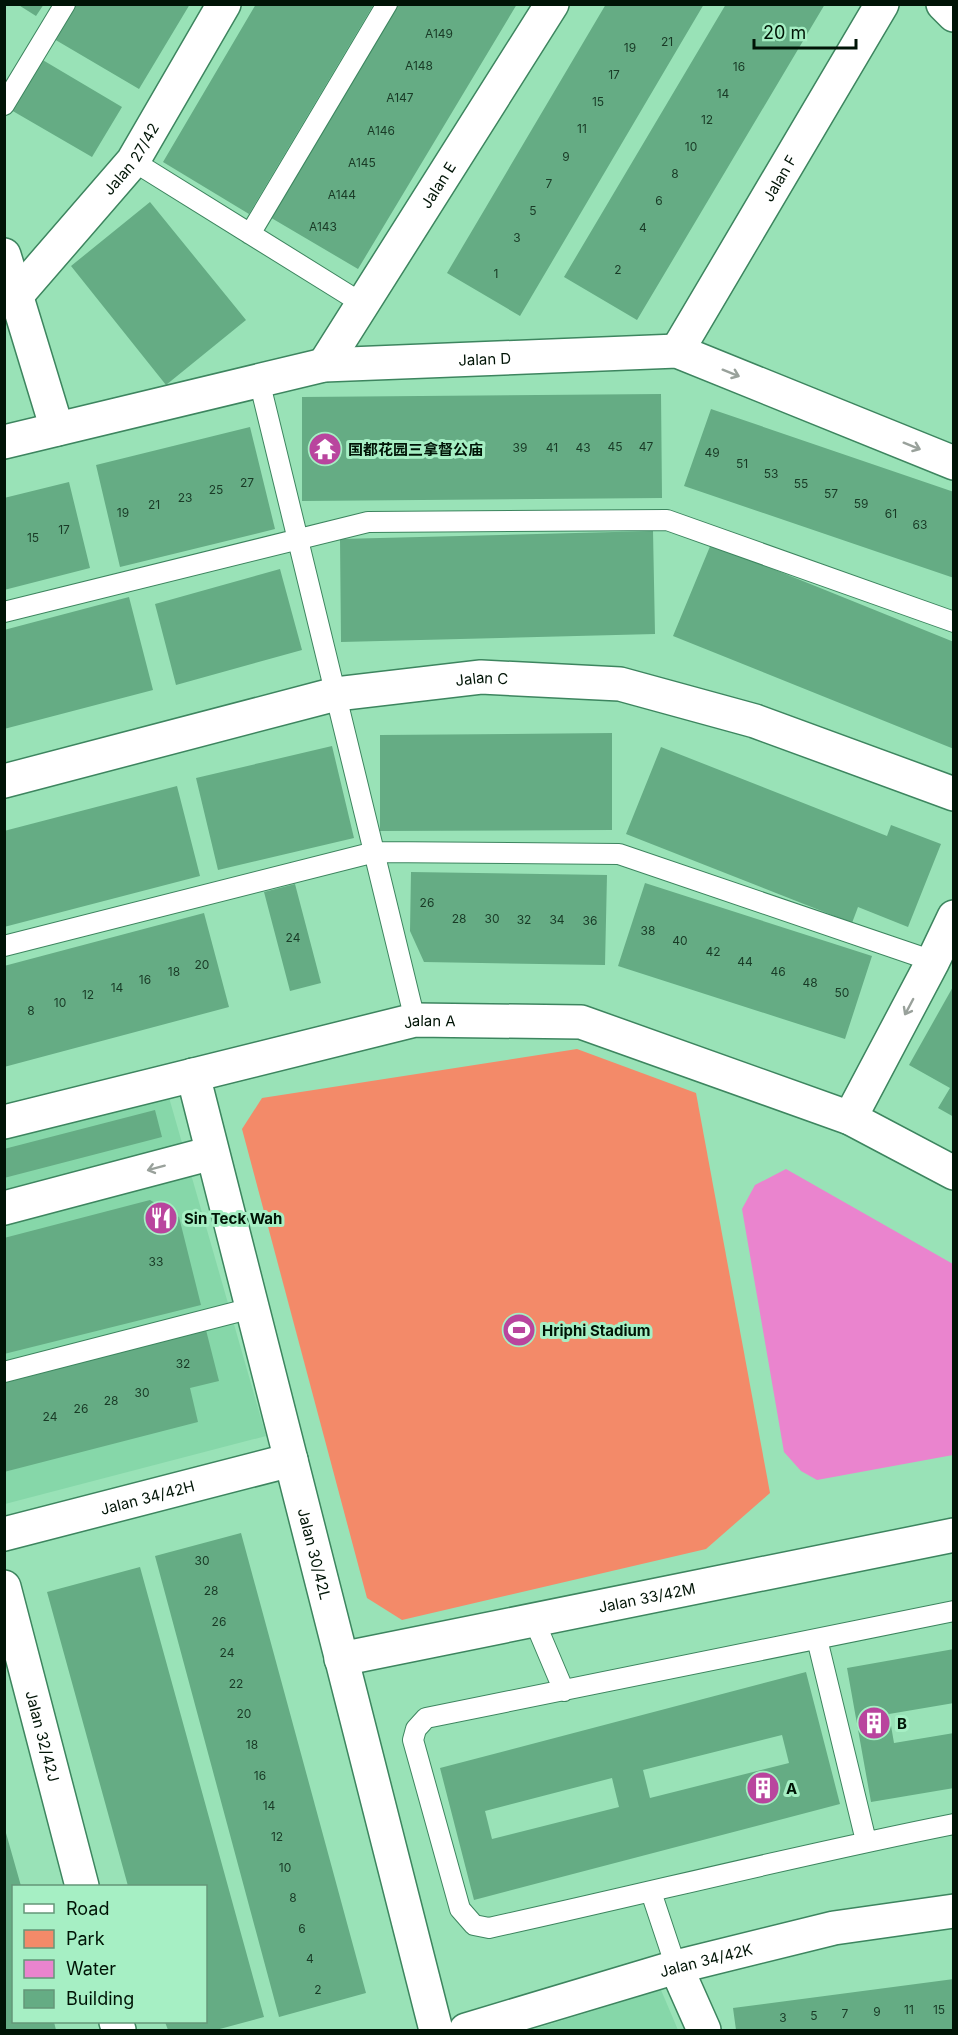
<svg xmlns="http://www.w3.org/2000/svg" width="958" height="2035" font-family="Inter,'Noto Sans SC',sans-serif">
<rect width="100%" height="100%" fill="#99e2b7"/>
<path fill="#86d7a9" d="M168 1094 266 1436 5 1504V1138Z
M661 1990 678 2030H531Z"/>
<path fill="#f38a69" d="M577 1049 696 1093 770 1493 706 1549 402 1620 367 1598 242 1129 262 1098Z"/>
<path fill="#ea84ce" d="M786 1169 953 1264V1455L817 1480 801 1471 784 1452 742 1209 755 1185Z"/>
<path fill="#65ac84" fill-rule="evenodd" d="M17 4H44L36 16Z
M74 4H190L139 89 54 39Z
M256 4H374L249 214 163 162Z
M395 4H517L358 269 268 216Z
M606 4H704L520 316 447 273Z
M726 4H825L637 320 564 277Z
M41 59 122 107 92 157 11 110Z
M150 202 246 320 166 385 71 266Z
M661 394 662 498 302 501V397Z
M711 409 954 492V578L684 486Z
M250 427 275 529 120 567 96 465Z
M69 482 90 568 4 590V498Z
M653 531 655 634 341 642 340 539Z
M711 544 954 642V749L673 636Z
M280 569 302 650 176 685 155 604Z
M129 597 153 690 4 729V630Z
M612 733V830L380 831V735Z
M332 746 354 838 218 870 196 778Z
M661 747 887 836 891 825 941 844 908 927 858 907 852 923 626 834Z
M177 786 200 876 4 927V831Z
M411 872 607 875 605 965 424 962 410 931Z
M645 883 872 956 845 1039 618 966Z
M295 884 321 983 290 991 264 892Z
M204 913 229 1007 4 1067V966Z
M954 985V1117L938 1108 950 1088 909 1065Z
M155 1110 162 1137 4 1178V1149Z
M150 1200 179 1217 201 1305 4 1354V1238Z
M206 1330 219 1381 190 1388 198 1422 4 1472V1383Z
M241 1533 366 1993 279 2017 155 1556Z
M140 1567 264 2017 216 2030H168L165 2022H206V1886H128L47 1592Z
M954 1649V1703L889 1714 894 1743 954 1733V1788L871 1802 847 1668Z
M806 1672 840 1804 474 1900 440 1768ZM782 1735 789 1763 650 1798 643 1770ZM612 1778 619 1807 492 1839 485 1811Z
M4 1826 21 1886H14V2022H54L56 2030H4Z
M954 1979V2030H736L733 2008Z"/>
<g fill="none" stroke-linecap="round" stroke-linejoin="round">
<defs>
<path id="lane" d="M4 105 65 4
M133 161 363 304
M250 234 387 4
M259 380 415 1020
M4 612 368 522 667 520 954 622
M4 946 375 852 619 854 933 961
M4 1372 252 1308
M954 1611 426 1718 416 1729 413 1740 460 1909 474 1925 489 1928C644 1894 798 1855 954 1824
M534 1620 564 1691
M817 1639 866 1841
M651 1892 676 1967"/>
<g id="street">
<path d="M943 4 954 15"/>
<path d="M4 255 57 429"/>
<path id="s1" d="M17 295 133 161 224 4"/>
<path id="s2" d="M677 351 882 4"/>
<path id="s3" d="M324 365 552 4"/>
<path id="s4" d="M4 442 324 365 677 351 954 463"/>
<path id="s5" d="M4 781 336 694 481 677 620 684 755 721 954 794"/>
<path id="s6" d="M193 1075 436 2030"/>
<path d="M850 1118 933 961 954 917"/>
<path id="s7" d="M4 1122 415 1020 581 1022 850 1118 954 1173"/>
<path d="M4 1208 212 1153"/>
<path id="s8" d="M4 1534 291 1460"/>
<path id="s9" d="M4 1587 82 1886"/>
<path id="s10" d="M341 1659 954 1535"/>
<path d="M676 1967 704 2030"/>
<path d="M116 2022 119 2030"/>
<path id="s11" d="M466 2030 676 1967 834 1928 954 1911"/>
</g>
</defs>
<use href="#lane" stroke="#3d855f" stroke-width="22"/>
<use href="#street" stroke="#3d855f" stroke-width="36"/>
<use href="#lane" stroke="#fff" stroke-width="20"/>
<use href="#street" stroke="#fff" stroke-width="33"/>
</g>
<defs><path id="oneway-shaft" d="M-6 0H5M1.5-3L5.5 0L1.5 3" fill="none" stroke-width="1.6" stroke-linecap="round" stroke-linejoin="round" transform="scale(1.5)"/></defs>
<g stroke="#99a19b">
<use href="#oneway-shaft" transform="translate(731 373) rotate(22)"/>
<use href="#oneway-shaft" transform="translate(912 446) rotate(22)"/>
<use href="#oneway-shaft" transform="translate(909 1007) rotate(118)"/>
<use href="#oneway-shaft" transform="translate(156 1168) rotate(165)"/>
</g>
<defs>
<symbol id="temple-disc" viewBox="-11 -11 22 22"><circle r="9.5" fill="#b9459e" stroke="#a6efc4"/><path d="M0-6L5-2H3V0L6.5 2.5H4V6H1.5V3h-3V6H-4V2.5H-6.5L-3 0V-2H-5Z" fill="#fff"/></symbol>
<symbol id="restaurant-disc" viewBox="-11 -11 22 22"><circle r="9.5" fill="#b9459e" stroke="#a6efc4"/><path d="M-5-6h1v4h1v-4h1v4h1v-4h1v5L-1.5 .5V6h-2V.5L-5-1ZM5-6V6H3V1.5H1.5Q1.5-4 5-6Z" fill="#fff"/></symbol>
<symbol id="stadium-disc" viewBox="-11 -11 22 22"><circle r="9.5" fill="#b9459e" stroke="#a6efc4"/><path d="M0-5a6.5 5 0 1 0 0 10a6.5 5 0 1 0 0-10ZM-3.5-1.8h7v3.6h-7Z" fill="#fff"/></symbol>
<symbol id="building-disc" viewBox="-11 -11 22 22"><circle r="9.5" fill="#b9459e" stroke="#a6efc4"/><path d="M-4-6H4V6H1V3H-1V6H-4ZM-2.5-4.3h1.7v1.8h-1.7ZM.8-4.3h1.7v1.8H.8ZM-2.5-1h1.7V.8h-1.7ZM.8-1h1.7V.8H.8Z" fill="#fff"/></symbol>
</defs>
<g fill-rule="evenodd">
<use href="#temple-disc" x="306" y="430" width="38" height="38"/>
<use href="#restaurant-disc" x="142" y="1199" width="38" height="38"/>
<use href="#stadium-disc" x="500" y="1311" width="38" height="38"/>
<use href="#building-disc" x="855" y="1704" width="38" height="38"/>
<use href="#building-disc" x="744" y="1769" width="38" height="38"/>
</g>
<g text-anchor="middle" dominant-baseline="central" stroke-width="6" stroke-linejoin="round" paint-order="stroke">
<g font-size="12" fill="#193a26">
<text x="439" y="33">A149</text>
<text x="667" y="41">21</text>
<text x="630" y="47">19</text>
<text x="419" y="65">A148</text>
<text x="739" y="66">16</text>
<text x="614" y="74">17</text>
<text x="723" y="93">14</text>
<text x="400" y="97">A147</text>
<text x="598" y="101">15</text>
<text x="707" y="119">12</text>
<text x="582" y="128">11</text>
<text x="381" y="130">A146</text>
<text x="691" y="146">10</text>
<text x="566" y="156">9</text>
<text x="362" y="162">A145</text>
<text x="675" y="173">8</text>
<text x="549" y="183">7</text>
<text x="342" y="194">A144</text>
<text x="659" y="200">6</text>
<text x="533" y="210">5</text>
<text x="323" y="226">A143</text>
<text x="643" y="227">4</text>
<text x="517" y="237">3</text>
<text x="618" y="269">2</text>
<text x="496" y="273">1</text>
<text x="615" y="446">45</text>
<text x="646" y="446">47</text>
<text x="520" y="447">39</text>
<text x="552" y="447">41</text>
<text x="583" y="447">43</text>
<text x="712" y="452">49</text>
<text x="742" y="463">51</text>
<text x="771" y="473">53</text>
<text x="247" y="482">27</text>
<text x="801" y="483">55</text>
<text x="216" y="489">25</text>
<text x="831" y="493">57</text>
<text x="185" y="497">23</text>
<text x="861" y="503">59</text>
<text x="154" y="504">21</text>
<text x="123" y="512">19</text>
<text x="891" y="513">61</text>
<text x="920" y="524">63</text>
<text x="64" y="529">17</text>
<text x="33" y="537">15</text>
<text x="427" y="902">26</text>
<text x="459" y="918">28</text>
<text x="492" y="918">30</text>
<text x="524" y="919">32</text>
<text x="557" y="919">34</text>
<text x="590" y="920">36</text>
<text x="648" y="930">38</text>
<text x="293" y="937">24</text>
<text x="680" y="940">40</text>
<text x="713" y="951">42</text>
<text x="745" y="961">44</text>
<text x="202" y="964">20</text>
<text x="174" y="971">18</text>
<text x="778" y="971">46</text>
<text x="145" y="979">16</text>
<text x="810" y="982">48</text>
<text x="117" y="987">14</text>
<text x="842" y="992">50</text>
<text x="88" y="994">12</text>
<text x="60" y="1002">10</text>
<text x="31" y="1010">8</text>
<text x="156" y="1261">33</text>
<text x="183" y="1363">32</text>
<text x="142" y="1392">30</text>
<text x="111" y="1400">28</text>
<text x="81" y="1408">26</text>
<text x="50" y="1416">24</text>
<text x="202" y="1560">30</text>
<text x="211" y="1590">28</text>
<text x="219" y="1621">26</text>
<text x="227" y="1652">24</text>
<text x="236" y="1683">22</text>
<text x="244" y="1713">20</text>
<text x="252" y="1744">18</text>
<text x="260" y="1775">16</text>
<text x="269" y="1805">14</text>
<text x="277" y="1836">12</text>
<text x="285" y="1867">10</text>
<text x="293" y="1897">8</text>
<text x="302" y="1928">6</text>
<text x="310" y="1958">4</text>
<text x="318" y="1989">2</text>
<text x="909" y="2009">11</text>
<text x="939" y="2009">15</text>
<text x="877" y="2011">9</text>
<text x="845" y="2013">7</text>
<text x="814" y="2015">5</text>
<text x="783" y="2017">3</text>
</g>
<g font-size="15" fill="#001406" stroke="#a6efc4">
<text stroke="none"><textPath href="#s1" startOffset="178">Jalan 27/42</textPath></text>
<text stroke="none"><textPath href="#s2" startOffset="201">Jalan F</textPath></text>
<text stroke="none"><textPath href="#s3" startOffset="213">Jalan E</textPath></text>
<text stroke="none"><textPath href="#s4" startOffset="490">Jalan D</textPath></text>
<text stroke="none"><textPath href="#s5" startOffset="490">Jalan C</textPath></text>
<text stroke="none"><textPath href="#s7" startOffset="438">Jalan A</textPath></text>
<text stroke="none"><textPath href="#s8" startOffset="148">Jalan 34/42H</textPath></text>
<text stroke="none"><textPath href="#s6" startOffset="494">Jalan 30/42L</textPath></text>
<text stroke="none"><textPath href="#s10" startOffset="312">Jalan 33/42M</textPath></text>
<text stroke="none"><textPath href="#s9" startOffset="154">Jalan 32/42J</textPath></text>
<text stroke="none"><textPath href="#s11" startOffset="250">Jalan 34/42K</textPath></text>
</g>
<g font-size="15" font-weight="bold" fill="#001406" stroke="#a6efc4" text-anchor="start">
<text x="348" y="449">国都花园三拿督公庙</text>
<text x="184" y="1218">Sin Teck Wah</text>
<text x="542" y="1330">Hriphi Stadium</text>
<text x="897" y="1723">B</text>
<text x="786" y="1788">A</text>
</g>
</g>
<rect width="958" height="2035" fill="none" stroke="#001406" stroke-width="12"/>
<rect x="12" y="1885" width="195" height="138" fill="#a6efc4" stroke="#649778" stroke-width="1.5"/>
<rect x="24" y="1904" width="30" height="9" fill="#ffffff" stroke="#649778" stroke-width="1.5"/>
<text x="66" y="1915" font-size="18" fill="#001406">Road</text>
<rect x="24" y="1930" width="30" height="18" fill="#f38a69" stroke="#649778" stroke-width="1.5"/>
<text x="66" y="1945" font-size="18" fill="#001406">Park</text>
<rect x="24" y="1960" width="30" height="18" fill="#ea84ce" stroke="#649778" stroke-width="1.5"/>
<text x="66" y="1975" font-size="18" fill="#001406">Water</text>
<rect x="24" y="1990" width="30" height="18" fill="#65ac84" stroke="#649778" stroke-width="1.5"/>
<text x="66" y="2005" font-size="18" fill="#001406">Building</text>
<path d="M754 39v9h102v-9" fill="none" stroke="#001406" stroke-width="3"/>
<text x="763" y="39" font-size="18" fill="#001406" stroke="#a6efc4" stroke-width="4.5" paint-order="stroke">20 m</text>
</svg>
